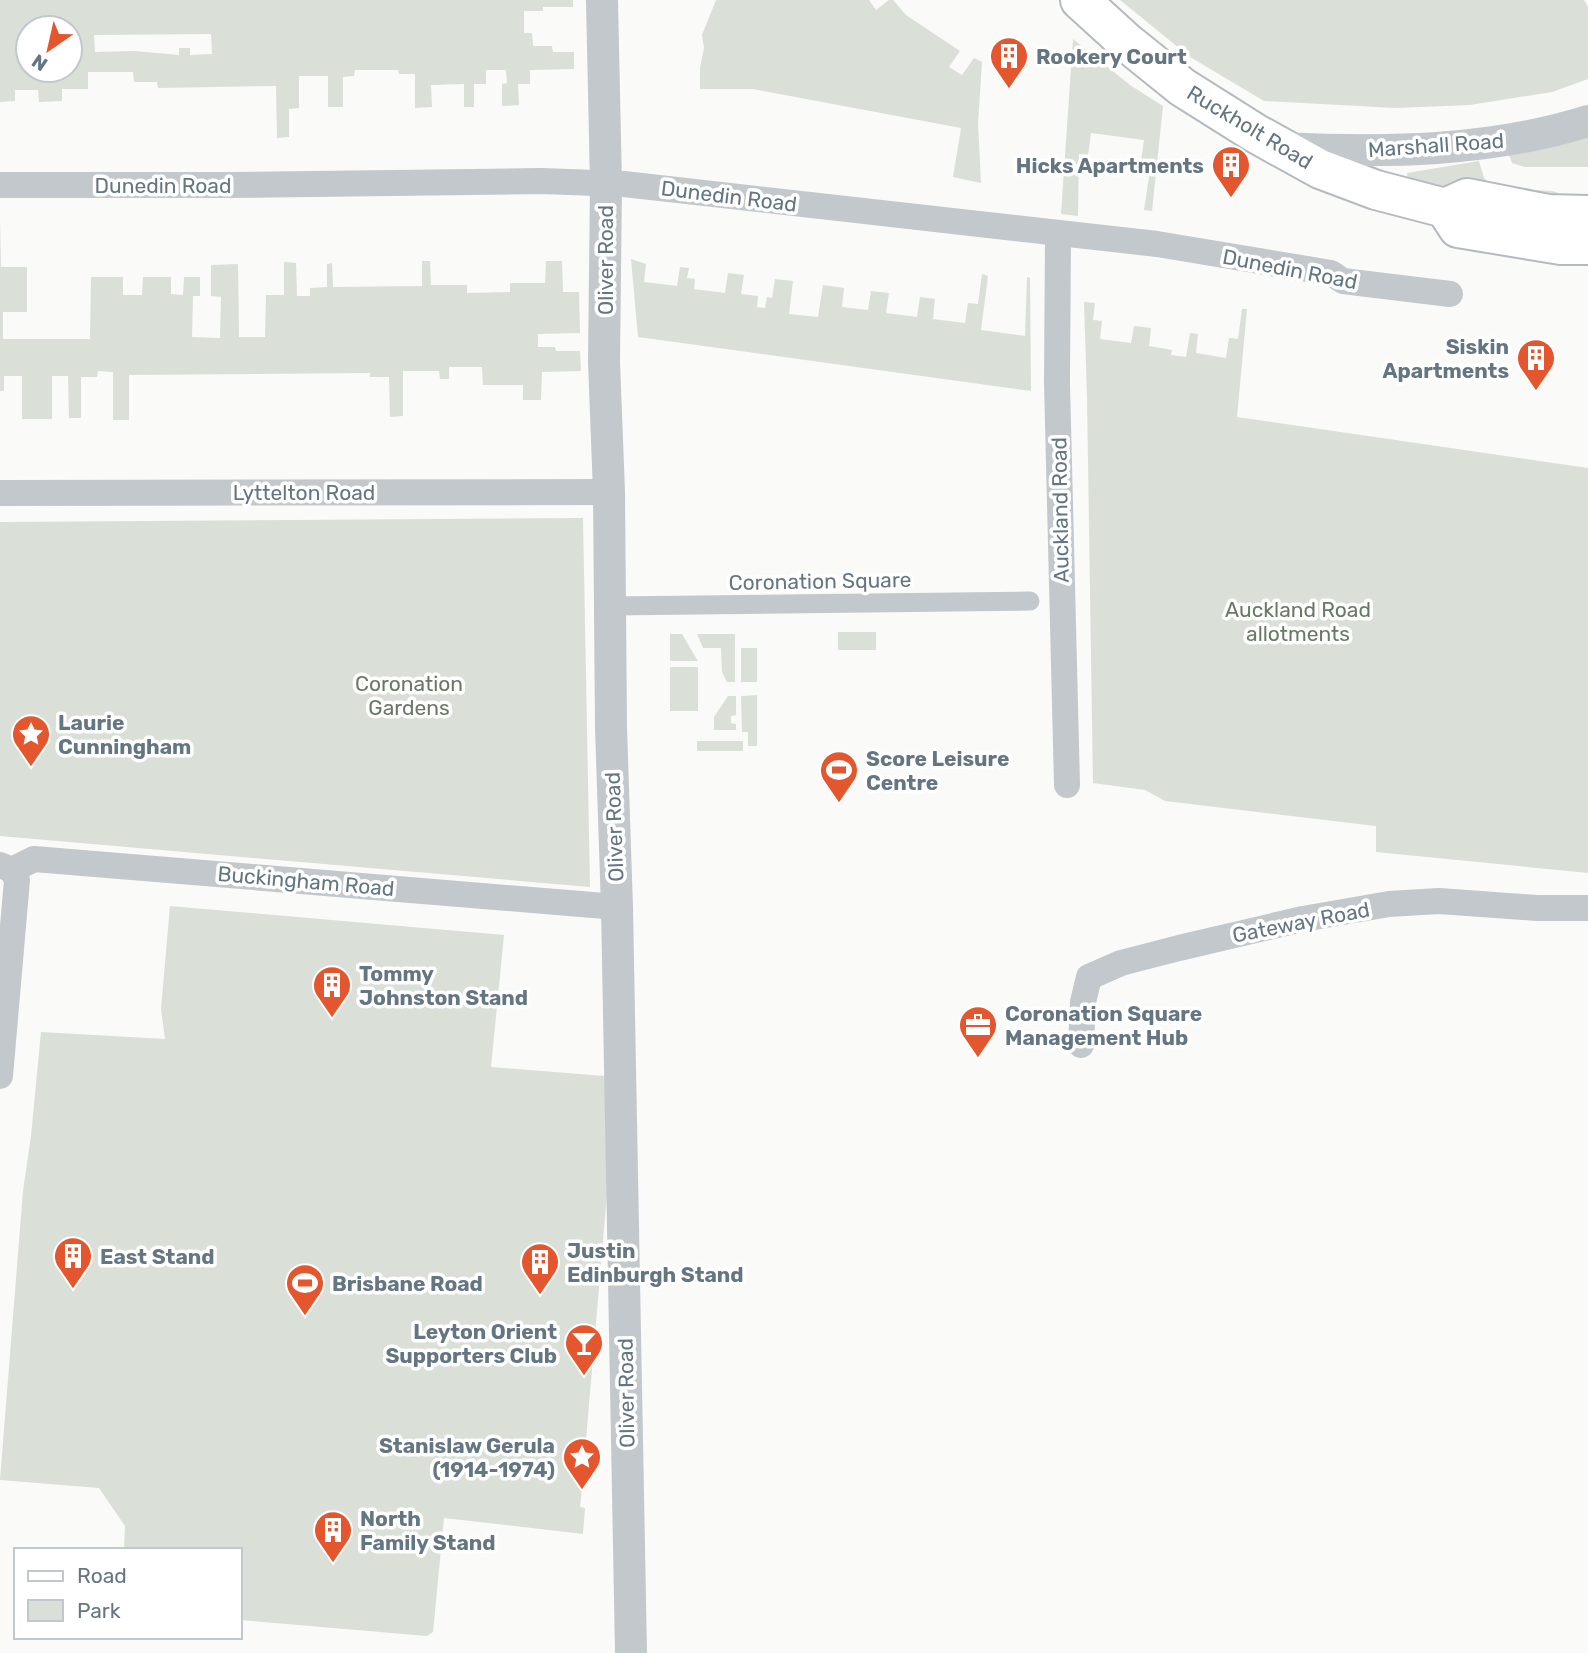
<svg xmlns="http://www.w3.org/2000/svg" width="1588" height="1653" font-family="Rubik,sans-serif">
<rect width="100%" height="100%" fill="#fafaf8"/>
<path fill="#dadfd7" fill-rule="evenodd" d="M0 0H573V7H543V11H524V33H532L533 46H552L553 52H574V69L530 70V84H518L519 105 502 106V84L507 83 506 70H486V84H474V107H464V84L431 85 432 107 415 108V74H399L398 70H355L354 76 343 77V107H328V76H299V108L289 109V137L277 138 276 86 158 88 157 82H134L133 72H88V89H62V101L39 102 38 90H15V101L0 102ZM28 28H70V70H28ZM94 35 211 34 212 54 190 55V48H179V55L135 51 95 52Z
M716 0H869L876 10 889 0H893L906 15 960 51 949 67 962 75 974 58 982 62 978 124 981 183 953 177 961 128 753 89H700V68L704 48 702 35Z
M1120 0H1584L1588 7V79L1552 92 1470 105 1396 108 1264 101 1190 57Z
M1073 39 1130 85 1163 106 1152 211 1144 210 1149 177 1139 175 1144 140 1091 133 1088 155 1079 154 1078 216 1061 214Z
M1588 133V167H1525L1512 163 1508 152Z
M1479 161 1484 178 1493 188 1553 191 1562 195 1561 205 1462 192 1408 181 1407 173Z
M0 221 1 267H27V312H3V339H90L91 277H123V295H142L143 277H171V294L183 295 184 277H200V296H193L192 337 220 338 221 297 211 296V265L238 264 239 337H265L266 295H284V262L296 263 297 296H310V288L327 287V264L332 263 333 287 422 286V261H430L431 285H467V293L510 292V283H545L546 261H562L563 292H579L580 333 538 334V347H555L556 351H580L581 371 542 372 541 400H523V385H483L482 367H449V379H440L439 371H403V416L390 417 389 377H370V373L129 375V420H113V372L98 371 97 377H81V418H69L68 376H52V419H22V376H4V391H0Z
M631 259 646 264 644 282 677 286 680 267 689 268 687 278 695 279 694 289 725 293 728 273 744 275 741 294 758 296 757 307 765 308 767 297 772 298 775 279 793 281 789 314 818 317 823 285 844 288 842 307 868 310 871 291 889 293 886 313 917 317 920 297 935 299 933 319 965 323 968 303 978 304 982 274 988 276 981 330 1025 336 1027 277 1030 278 1031 391 638 337Z
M1084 302 1095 303 1093 320 1102 321 1100 339 1131 343 1134 326 1151 328 1149 346 1172 350 1171 355 1186 357 1190 333 1198 334 1196 353 1226 358 1229 338 1238 339 1242 309H1247L1237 417 1588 468V873L1376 852V826L1165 801 1145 790 1093 783 1087 397Z
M583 518 590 887 0 836V522Z
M838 632H876V650H838Z
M670 634H682L698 661H670Z
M697 634H735V682H727L722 672 721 648H703Z
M741 648H757V682H741Z
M670 667H698V711H670Z
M757 695V746H748V732H742L741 696Z
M728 696H736V715L731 716V723L736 724V730H714V717Z
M697 741H743V751H697Z
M170 906 504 935 491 1067 617 1077 581 1498 580 1507 585 1508 583 1534 444 1518 433 1632 427 1636 240 1620V1550H124L125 1526 99 1488 0 1480 23 1191 31 1136 41 1032 165 1039 161 1009Z"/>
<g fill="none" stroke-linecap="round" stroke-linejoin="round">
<defs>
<path id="primary" d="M1080 0 1125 41 1182 87 1255 133 1320 169 1376 190 1445 208 1467 198 1548 214 1588 215
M1445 208 1458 228 1561 245H1588"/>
</defs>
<use href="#primary" stroke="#b5babe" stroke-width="42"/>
<path stroke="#c3c8cc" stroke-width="19" d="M610 606 1030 601"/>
<path stroke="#c3c8cc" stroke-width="26" d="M0 185H229L541 181 624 184 1157 244 1331 273 1343 281 1450 294
M1058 234 1057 383 1067 785
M0 493 609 492
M0 865 12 870 34 859 617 907
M1081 1045 1083 1002 1089 977 1121 963 1179 948 1303 919 1389 904 1439 901 1537 908H1588
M0 1076 17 880 12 870"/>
<path stroke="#c3c8cc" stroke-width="32" d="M602 0 606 184 604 362 609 492 611 728 617 907 631 1653
M1283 148C1385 153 1489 152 1588 121"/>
<use href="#primary" stroke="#fff" stroke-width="38"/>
</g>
<defs>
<symbol id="building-pin" viewBox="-11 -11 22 30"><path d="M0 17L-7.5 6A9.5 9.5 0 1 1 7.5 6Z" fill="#e4572e" stroke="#fff"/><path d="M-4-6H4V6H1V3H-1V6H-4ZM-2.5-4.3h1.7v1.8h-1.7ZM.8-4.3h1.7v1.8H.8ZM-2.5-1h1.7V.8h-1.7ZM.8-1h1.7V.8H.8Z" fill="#fff"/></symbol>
<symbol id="sight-pin" viewBox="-11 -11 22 30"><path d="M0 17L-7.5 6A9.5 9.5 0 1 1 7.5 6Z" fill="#e4572e" stroke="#fff"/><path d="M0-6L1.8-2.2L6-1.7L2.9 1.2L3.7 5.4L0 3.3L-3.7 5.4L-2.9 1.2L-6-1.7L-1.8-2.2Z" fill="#fff"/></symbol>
<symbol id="stadium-pin" viewBox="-11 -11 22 30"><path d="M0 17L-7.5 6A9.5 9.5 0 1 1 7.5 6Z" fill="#e4572e" stroke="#fff"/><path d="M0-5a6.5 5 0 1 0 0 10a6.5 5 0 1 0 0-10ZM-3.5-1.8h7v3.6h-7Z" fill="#fff"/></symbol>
<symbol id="office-pin" viewBox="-11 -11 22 30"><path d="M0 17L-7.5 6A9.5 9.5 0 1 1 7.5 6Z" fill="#e4572e" stroke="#fff"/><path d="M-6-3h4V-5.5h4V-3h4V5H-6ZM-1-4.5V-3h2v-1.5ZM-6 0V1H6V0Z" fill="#fff"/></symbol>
<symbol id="bar-pin" viewBox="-11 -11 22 30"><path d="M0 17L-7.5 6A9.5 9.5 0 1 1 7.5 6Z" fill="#e4572e" stroke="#fff"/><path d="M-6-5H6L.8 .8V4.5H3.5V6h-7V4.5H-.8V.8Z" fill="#fff"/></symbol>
</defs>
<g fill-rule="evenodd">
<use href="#building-pin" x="987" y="34" width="44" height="60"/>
<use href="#building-pin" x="1209" y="143" width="44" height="60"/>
<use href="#building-pin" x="1514" y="336" width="44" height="60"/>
<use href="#sight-pin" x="9" y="712" width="44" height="60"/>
<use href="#stadium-pin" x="817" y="748" width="44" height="60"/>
<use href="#building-pin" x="310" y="963" width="44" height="60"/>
<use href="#office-pin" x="956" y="1003" width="44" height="60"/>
<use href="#building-pin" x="51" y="1234" width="44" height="60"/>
<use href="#building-pin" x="518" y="1240" width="44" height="60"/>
<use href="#stadium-pin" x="283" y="1261" width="44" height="60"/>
<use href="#bar-pin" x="562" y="1321" width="44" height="60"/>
<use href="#sight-pin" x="560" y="1435" width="44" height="60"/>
<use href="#building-pin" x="311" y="1508" width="44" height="60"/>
</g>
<g text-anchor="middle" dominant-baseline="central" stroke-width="7" stroke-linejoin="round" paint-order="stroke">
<g font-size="21" font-weight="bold" fill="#657683" stroke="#fff" text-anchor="start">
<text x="1036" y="56">Rookery Court</text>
<text x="1204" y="165" text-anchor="end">Hicks Apartments</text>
<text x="1509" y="346" text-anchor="end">Siskin<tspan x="1509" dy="24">Apartments</tspan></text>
<text x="58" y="722">Laurie<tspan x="58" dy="24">Cunningham</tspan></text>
<text x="866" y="758">Score Leisure<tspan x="866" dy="24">Centre</tspan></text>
<text x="359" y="973">Tommy<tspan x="359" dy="24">Johnston Stand</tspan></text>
<text x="1005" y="1013">Coronation Square<tspan x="1005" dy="24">Management Hub</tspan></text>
<text x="567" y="1250">Justin<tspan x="567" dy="24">Edinburgh Stand</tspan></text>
<text x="100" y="1256">East Stand</text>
<text x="332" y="1283">Brisbane Road</text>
<text x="557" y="1331" text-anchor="end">Leyton Orient<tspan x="557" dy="24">Supporters Club</tspan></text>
<text x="555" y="1445" text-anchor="end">Stanislaw Gerula<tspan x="555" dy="24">(1914-1974)</tspan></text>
<text x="360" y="1518">North<tspan x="360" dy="24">Family Stand</tspan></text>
</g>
<g font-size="21" fill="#657683" stroke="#fff">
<text transform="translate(1250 127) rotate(31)">Ruckholt Road</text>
<text transform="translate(1436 145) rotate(-4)">Marshall Road</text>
<text x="163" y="185">Dunedin Road</text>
<text transform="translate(729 196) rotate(7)">Dunedin Road</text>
<text transform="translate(605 260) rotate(-90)">Oliver Road</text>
<text transform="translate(1290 269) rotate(11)">Dunedin Road</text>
<text x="304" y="492">Lyttelton Road</text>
<text transform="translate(1060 510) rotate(-91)">Auckland Road</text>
<text transform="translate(820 581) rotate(-1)">Coronation Square</text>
<text transform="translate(614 827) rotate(-92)">Oliver Road</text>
<text transform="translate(306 881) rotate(5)">Buckingham Road</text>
<text transform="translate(1301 922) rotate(-11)">Gateway Road</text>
<text transform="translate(626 1393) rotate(-91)">Oliver Road</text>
</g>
<g font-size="21" fill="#687a64" stroke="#fff">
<text x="1298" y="609">Auckland Road<tspan x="1298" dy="24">allotments</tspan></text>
<text x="409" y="683">Coronation<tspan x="409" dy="24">Gardens</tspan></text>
</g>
</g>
<rect x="14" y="1548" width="228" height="91" fill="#ffffff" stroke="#c1c8cd" stroke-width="2"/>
<rect x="28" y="1571" width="35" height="10" fill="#ffffff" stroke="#c1c8cd" stroke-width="2"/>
<text x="77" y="1583" font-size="21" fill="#657683">Road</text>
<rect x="28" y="1600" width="35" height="21" fill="#dadfd7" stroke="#c1c8cd" stroke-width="2"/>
<text x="77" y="1618" font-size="21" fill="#657683">Park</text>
<g transform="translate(49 49) rotate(214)"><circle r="33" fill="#ffffff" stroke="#c1c8cd" stroke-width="2"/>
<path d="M0-5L12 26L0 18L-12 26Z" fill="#e4572e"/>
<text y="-10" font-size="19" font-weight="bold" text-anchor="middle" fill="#657683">N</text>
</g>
</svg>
